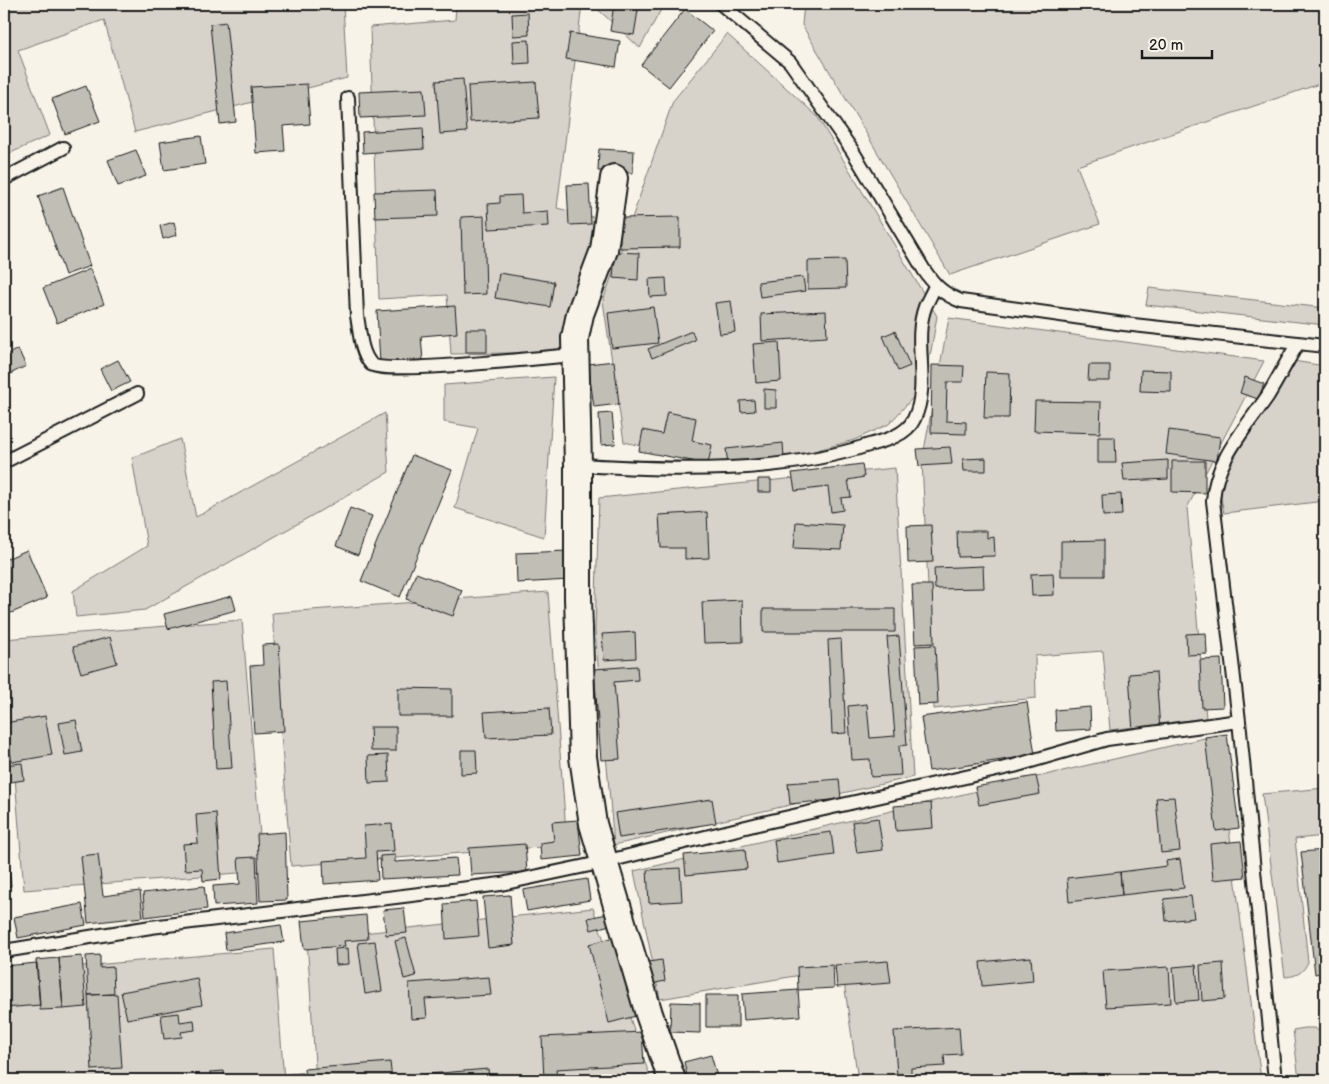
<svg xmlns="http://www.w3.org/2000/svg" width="1329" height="1084" font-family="'Balsamiq Sans',sans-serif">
<rect width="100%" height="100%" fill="#f7f3e8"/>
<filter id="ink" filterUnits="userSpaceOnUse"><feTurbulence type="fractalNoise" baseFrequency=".02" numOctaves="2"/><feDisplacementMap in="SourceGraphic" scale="10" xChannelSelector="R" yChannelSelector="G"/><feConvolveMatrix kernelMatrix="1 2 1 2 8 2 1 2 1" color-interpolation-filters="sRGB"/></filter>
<g filter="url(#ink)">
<path fill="#d7d3cb" stroke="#7a7874" d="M4 4H343L347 78 135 132 104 20 18 50 50 135 4 156Z
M456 4H582L557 208 600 219 563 352 451 354 447 295 379 299 370 27 455 20Z
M592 4H664L640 48Z
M804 4H1325V82L1077 166 1100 224 950 275 802 25Z
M727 34 817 116 937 316 931 351 917 393 889 424 854 440 796 456 716 463 624 442 603 301 673 101Z
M1149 288 1325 308V325L1146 305Z
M949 318 1264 361 1187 508 1206 718 1110 730 1103 651 1035 656 1036 698 934 709 922 461Z
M1293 361 1325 366V501L1224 513 1218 483Z
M554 377 544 537 455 508 478 428 444 422V385Z
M385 413 389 472 145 610 76 617 73 591 147 546 132 458 180 439 196 517Z
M895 468 913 777 614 845 595 631 599 498Z
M548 592 567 845 291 866 272 613Z
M242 620 263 871 24 890 4 639Z
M1217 735 1261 1080H858L842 968 660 999 634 871Z
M1325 788V836L1295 839 1308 962C1303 973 1297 976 1285 977L1262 794Z
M593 908 651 1080H316L307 939Z
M274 949 284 1080H4V973Z
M1305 1028H1315L1320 1032 1325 1080H1299L1293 1030Z"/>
<path fill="#c0beb5" stroke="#1c1c1c" d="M614 4H639L634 35 610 31Z
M685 9 713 31 669 87 641 65Z
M528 13 529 35 513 36 512 14Z
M226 22 236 122 220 124 210 24Z
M570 33 620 41 616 67 566 59Z
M529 40 530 63 514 64 513 41Z
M463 79 467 132 440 134 436 81Z
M536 82 539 118 470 122 468 86Z
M307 84 310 124 283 126 285 151 256 153 251 87Z
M86 86 100 121 65 134 52 99Z
M424 89 426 115 360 118 359 92Z
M423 128 424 149 363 153 362 132Z
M201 136 205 164 164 170 160 142Z
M599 149 634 151 633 173 598 171Z
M136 150 146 176 118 186 108 160Z
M589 184 591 224 569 225 567 185Z
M63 187 90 266 65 275 38 196Z
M437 190 438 216 375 218 374 192Z
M521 195 522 213 548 211 549 226 489 229 488 204 500 203V196Z
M484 216 486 294 463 295 461 217Z
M680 217V247L620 248 619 218Z
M174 222 177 235 163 239 160 226Z
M615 252 639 253 638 280 613 278Z
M845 260 846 288 808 289V261Z
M90 269 104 304 57 323 43 288Z
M499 273 554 282 550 307 495 298Z
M803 277 805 291 760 297 758 282Z
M666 278 667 296 650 297 649 279Z
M731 301 735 332 720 334 715 303Z
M455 306 457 333 421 336 423 361 380 363 377 311Z
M653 307 658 343 612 348 608 313Z
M826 311 827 337 762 341 761 314Z
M466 329H487V352H466Z
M692 331 695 340 652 358 648 349Z
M895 331 910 366 898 371 883 336Z
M779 342 781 381 756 383 753 344Z
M18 349 26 366 4 377V356Z
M118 360 130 382 111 391 100 369Z
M614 361 619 404 594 407 588 364Z
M932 365 964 366 963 382H947L946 421 966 422V434L931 433Z
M1089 365H1110V381H1088Z
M1141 370 1171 371V392L1140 391Z
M986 372 1010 373 1009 418H984Z
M1245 377 1264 384 1258 399 1240 393Z
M764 389 776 390V408H764Z
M754 400 755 411 741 412 740 401Z
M1035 401 1101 402 1100 433 1034 431Z
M667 412 696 418 692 441 712 445 708 464 639 451 643 430 662 434Z
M612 413 615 444 601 445 599 414Z
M1169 430 1220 437 1217 461 1166 454Z
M1098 437H1115L1116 463H1098Z
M783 443 784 458 728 464 726 449Z
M950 447 952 464 919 466 917 449Z
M412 455 452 470 400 597 361 581Z
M986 458V471H964L963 459Z
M1168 460V479L1124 481 1122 463Z
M1172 461H1205V493L1172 492Z
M862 464 864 477 848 480 851 497 841 498 843 510 831 512 828 487 795 491 792 473Z
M758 479H771V492H758Z
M1121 494 1122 515 1103 516 1102 495Z
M350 508 372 516 358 555 336 546Z
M707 512 709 558 685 559V548H661L659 515Z
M796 522 843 525 841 550 794 548Z
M931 525 933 562 908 563 907 526Z
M957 531H987V538L994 537 995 556 958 557Z
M1104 540V576H1061V541Z
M27 550 47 598 4 616V560Z
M567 551 569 580 517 583 516 553Z
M983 566 984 588 935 589 934 568Z
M416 573 462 590 453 616 406 599Z
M1053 573 1054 595 1032 596 1031 574Z
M912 585H932L934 643 915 644Z
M232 596 236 610 168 629 164 614Z
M742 600 743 642 704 643 702 602Z
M763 609H895V632H763Z
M635 632 636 658 604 660 602 634Z
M1206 633 1207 654 1187 655 1186 634Z
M899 636 907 745 899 746 901 775 871 777 870 759 852 760 848 706 867 704 870 738 895 736 887 637Z
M110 637 117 663 81 673 73 647Z
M841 639 846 733 832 734 828 640Z
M279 644 284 731 254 733 250 666 263 665 262 645Z
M935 645 938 704 918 705 915 646Z
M1221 659 1223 707 1202 708 1200 660Z
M637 666 638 680 614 682 620 759 601 760 594 669Z
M1156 672 1160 730 1133 732 1129 674Z
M226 681 232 768 216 769 211 682Z
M398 688 452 689V716H398Z
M1027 702 1035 755 929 771 921 717Z
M1090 707 1091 729 1056 731 1055 710Z
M549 708 551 735 486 738 484 712Z
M45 716 52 755 12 762 5 723Z
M76 720 82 752 65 755 59 723Z
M370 727H396V751H371Z
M1227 734 1239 828 1216 831 1205 737Z
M461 750H476L477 773 461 774Z
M388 755 389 782 369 783 368 756Z
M22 763 24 780 4 783V765Z
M1036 776 1040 794 979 805 975 787Z
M839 779 841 799 790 804 788 783Z
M1174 797 1180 851 1161 853 1156 798Z
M712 799 716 823 619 838 615 813Z
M931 803 933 828 896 831 894 806Z
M216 813 221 879 203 881 202 869 185 870 183 844 198 843 196 815Z
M878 818 883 850 857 853 852 822Z
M578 820 582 856 541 860 540 843 554 841 552 822Z
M392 824 394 851 376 852 378 880 324 884 323 861 366 858 364 826Z
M285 832 287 900 260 901 257 834Z
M831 832 834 855 777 863 774 840Z
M4 834 11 886 4 887Z
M1241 841 1245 877 1213 880 1210 844Z
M525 844 527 872 471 875 469 848Z
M745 849 747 869 686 875 684 855Z
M1325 850V972L1315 974 1301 852Z
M98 854 103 896 140 891 143 917 88 923 81 856Z
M395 855V862L456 858 458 875 381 879 380 856Z
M256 857 258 903 214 906 213 886 240 884 238 858Z
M1180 859 1184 888 1122 895 1120 872 1167 866 1166 861Z
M680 868 682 901 649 903 647 870Z
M1120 872 1122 895 1069 902 1067 878Z
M587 879 590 900 527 911 523 890Z
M204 886 207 909 145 917 143 893Z
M510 895 514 945 488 948 483 897Z
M1191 896 1194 918 1166 921 1164 899Z
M476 901 479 936 446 939 444 904Z
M82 904 86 925 18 938 14 917Z
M404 908 407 933 386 935 383 910Z
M607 914 610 925 591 930 588 918Z
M366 915 368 939 344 941 345 946 304 949 301 921Z
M281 925 284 942 226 950 224 933Z
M615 937 636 1016 609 1023 589 944Z
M406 938 416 976 404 979 395 941Z
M375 941 382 991 365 994 358 943Z
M348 948 349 964 336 965 335 949Z
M100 955V968L113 967 114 994 88 995 86 956Z
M82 956 86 1007 63 1009 59 958Z
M1031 957 1033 981 982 986 980 962Z
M59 958 63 1009 40 1010 36 960Z
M662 960 665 981 651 984 648 962Z
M888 961 891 983 837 987 835 965Z
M37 963 40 1005 4 1008V966Z
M1223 963 1225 999 1202 1001 1200 965Z
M833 965 834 988 798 990 797 967Z
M1196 965 1199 1000 1176 1002 1173 967Z
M1169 967 1171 1003 1106 1007 1103 971Z
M489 977 491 995 425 999 427 1018 411 1019 409 983Z
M197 978 202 1005 127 1019 121 992Z
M798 990 800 1016 744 1020 742 994Z
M117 994 122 1068 92 1070 88 995Z
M706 995H738V1027H706Z
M671 1002 700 1003V1033L670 1032Z
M179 1013 180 1022 194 1020 195 1030 181 1032 182 1037 164 1039 161 1015Z
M959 1027 961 1054 944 1055 945 1066 911 1068V1075L897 1076 894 1031Z
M642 1032 644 1064 556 1069 557 1080H544L542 1037Z
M711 1055 718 1080H688L684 1062Z
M390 1062 392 1080H305L304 1069Z
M488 1069 489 1080H405V1076Z
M224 1071 225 1080H211L210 1072Z
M302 1073V1080H230Z
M1086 1073 1087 1080H1052L1051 1075Z
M600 1075V1080H582V1076Z"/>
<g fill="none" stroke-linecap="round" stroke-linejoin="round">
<defs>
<path id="lane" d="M721 4 790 62 852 150 924 270C935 286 943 294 961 301L1124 324 1325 346
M348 98 357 316C360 331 360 352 371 364 383 375 548 357 574 355
M4 179 63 148
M4 462 137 394
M578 465C675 470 775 475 869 445 884 441 907 435 914 419 931 383 912 343 925 307 928 300 932 293 935 286
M1239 721 1213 501C1215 461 1245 429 1267 397 1278 379 1287 361 1298 343
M4 951 151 927 501 884 604 862 758 824 1014 766 1107 739 1239 721 1275 1080"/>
<path id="street" d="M614 178 604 250 580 314 575 338 578 465V598L583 757 593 824 649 1014 672 1080"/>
</defs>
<use href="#lane" stroke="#1c1c1c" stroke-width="16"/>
<use href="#street" stroke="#1c1c1c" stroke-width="30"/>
<use href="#lane" stroke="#f7f3e8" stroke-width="12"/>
<use href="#street" stroke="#f7f3e8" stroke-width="26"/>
</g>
</g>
<rect width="1329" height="1084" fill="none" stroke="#f7f3e8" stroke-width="20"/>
<rect x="10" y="10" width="1309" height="1064" fill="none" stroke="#1c1c1c" stroke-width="2" filter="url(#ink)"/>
<path d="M1142 50v8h70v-8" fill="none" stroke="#1c1c1c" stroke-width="2.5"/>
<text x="1149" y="50" font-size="15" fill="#1c1c1c" stroke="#f7f3e8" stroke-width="4" paint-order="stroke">20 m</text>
</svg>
